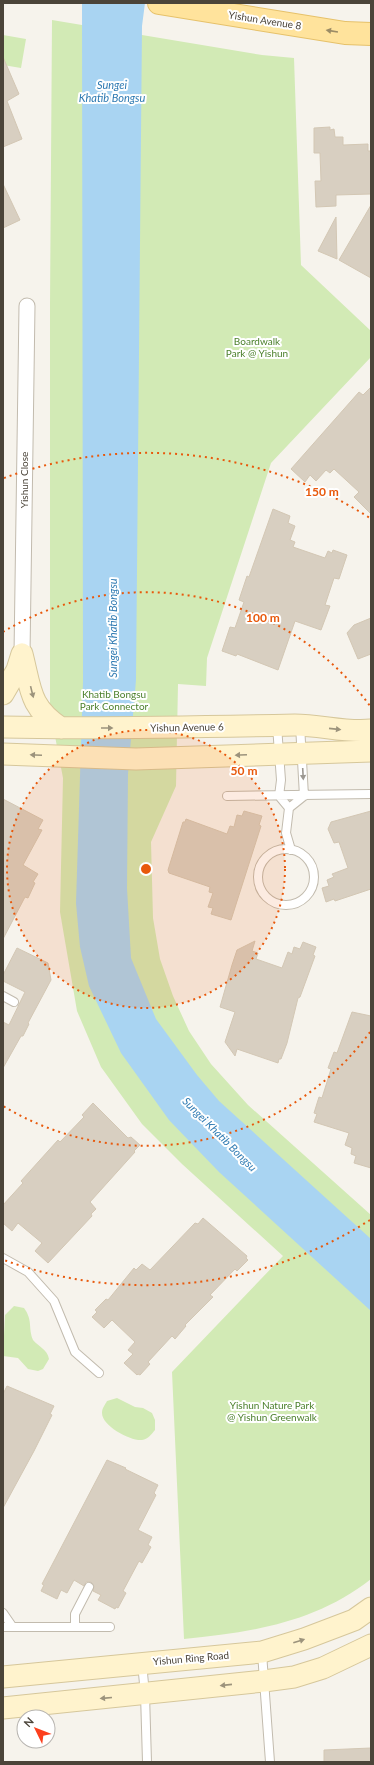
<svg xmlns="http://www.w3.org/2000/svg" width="374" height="1765" font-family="Lato,sans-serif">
<rect width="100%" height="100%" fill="#f6f3ec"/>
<path fill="#d2eab5" d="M52 20 262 55 294 58 301 265 371 331V357L271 463 207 658 206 686 178 684 176 786 151 842 153 918 160 959 173 996 189 1031 211 1064 248 1105 371 1215V1579C315 1623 252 1632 184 1639L172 1372 283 1256 182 1164 142 1124 101 1067 77 1011 60 912 63 778 50 710V305Z
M3 35 26 39 21 68 3 65Z
M14 1306 24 1308C33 1320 28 1328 33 1340 39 1347 47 1349 49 1359L43 1369 38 1371 28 1369 18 1358 3 1356 5 1315Z
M117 1398 135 1407 143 1408 152 1413 155 1420V1430C151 1435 148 1439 142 1440 130 1441 102 1426 102 1413 102 1408 105 1405 107 1401Z"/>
<path fill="#a9d4f2" d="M82 3H145L142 26 136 680 128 774 127 888 131 958 156 1019 197 1075 219 1101 371 1239V1311L219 1172 169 1120 121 1053 89 986 80 947 76 903 83 681Z"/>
<path fill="#d8cfc1" stroke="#d3c7b4" d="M3 57 19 94 7 101 22 139 3 147Z
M330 127V130L334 129 335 137H343V145L368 144V151H371V194L336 195V206L316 207 315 181H321L320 153H314V128Z
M3 184 20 220 3 228Z
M371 205V278L339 260Z
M336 217 337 259 318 251Z
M371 387V514L354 497 359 492 334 469 330 473 326 470 316 481 310 475 305 482 291 469 359 392 363 395Z
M273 509 290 516 288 523 295 526 290 540 295 542 293 547 325 558 328 551 332 553 333 550 347 555 339 579 334 578 325 605 330 606 321 630 295 621 278 670 237 654 236 656 222 651 230 627 235 628 244 602 239 600 247 576 249 577Z
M371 618V654L358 659 347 633 354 625Z
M3 799 43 820 38 829 42 830 23 865 38 874 33 882 35 883 28 898 25 897 3 939Z
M244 811 262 816 259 825 261 826 231 920 211 914 213 908 208 907 213 893 209 892 210 887 169 873 168 870 183 822H185L186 819 227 834 230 826 234 827 237 815 242 816Z
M371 811V889L335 901 334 899 326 902 322 888 329 886 327 880 334 877 332 874 348 868 339 842 334 843 328 829 331 822Z
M255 941 252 951 258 953 256 959 282 968 288 952 292 954 294 947 300 949 303 942 316 947 313 955 315 956 300 997 298 998 287 1043 281 1059H279L278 1063 237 1049 235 1056 225 1042 235 1012 220 1007 232 965 237 950Z
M17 948 48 963 51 980 28 1023 29 1024 23 1036H21L3 1068V1022L9 1025 25 992 3 981V975Z
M352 1012 371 1016V1168L354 1163 356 1156 351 1154 352 1148 345 1145 349 1133 314 1122 317 1114 314 1113 319 1097 322 1098 331 1069 328 1068 334 1052 337 1053Z
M93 1103 128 1138 131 1137 140 1145 134 1151 135 1152 90 1202 96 1209 91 1214 92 1216 48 1263 35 1251 42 1243 18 1223 12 1231 3 1223V1205L23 1183 21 1181 58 1140 60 1142 84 1117 82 1115Z
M203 1218 247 1256 246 1258 248 1260 237 1271 235 1269 210 1295 213 1297 185 1325 186 1326 175 1339 172 1336 148 1362 150 1364 140 1375 138 1374 137 1375 124 1363 133 1354 128 1350 135 1342 112 1320 104 1328 92 1317 97 1312 95 1310 106 1299 108 1300 134 1268 136 1270 142 1264 150 1270 195 1223 198 1224Z
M7 1386 54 1406 50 1414 52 1415 34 1451 3 1508V1394Z
M107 1460 126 1468 125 1469 158 1485 154 1493 156 1495 138 1530 152 1537 148 1545 151 1547 142 1563 139 1561 123 1591 126 1593 118 1608 116 1607 115 1609 98 1600 101 1595 93 1591 94 1586 91 1582H86L84 1586 74 1580 67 1593 61 1590 57 1599 41 1591 44 1585 42 1584Z
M371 1748V1762H324V1750Z"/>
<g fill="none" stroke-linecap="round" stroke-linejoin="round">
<defs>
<path id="lane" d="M300 725 304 796
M277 726 281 780 279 796 289 808
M227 796 371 794
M258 877a28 28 0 1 1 56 0a28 28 0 1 1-56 0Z
M291 850 286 833 289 808 304 796
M3 996 14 1002
M3 1258 28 1272 54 1301 75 1352 99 1373
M3 1613 12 1626
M3 1627H110
M75 1627V1614L89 1587
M262 1653 270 1762
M142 1663 145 1694 147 1762"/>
<path id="street" d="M22 654 27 306"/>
<path id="secondary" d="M22 654C31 689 29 707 61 728
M3 694 17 670 22 654
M3 727C100 729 198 727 295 725 321 725 346 733 371 730
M3 754 136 759 371 751
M3 1677 262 1652 304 1639 354 1620 371 1608
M3 1708 264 1681 294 1677 323 1668 371 1645"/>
<path id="primary" d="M159 3 345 33 371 34"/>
</defs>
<use href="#lane" stroke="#c2bbae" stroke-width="10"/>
<use href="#street" stroke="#c2bbae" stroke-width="17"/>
<use href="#secondary" stroke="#d6c79b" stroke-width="23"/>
<use href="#primary" stroke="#e6c16a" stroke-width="24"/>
<use href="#lane" stroke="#fff" stroke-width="8"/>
<use href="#street" stroke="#fff" stroke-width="15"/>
<use href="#secondary" stroke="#fff3cd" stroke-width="21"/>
<use href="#primary" stroke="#ffe39c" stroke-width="22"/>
</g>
<defs><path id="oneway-solid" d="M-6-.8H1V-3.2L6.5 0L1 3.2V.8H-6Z"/></defs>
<use fill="#9c8c66" href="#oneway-solid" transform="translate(332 31) rotate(-171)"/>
<g fill="#9c937c">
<use href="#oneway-solid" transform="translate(32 692) rotate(76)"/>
<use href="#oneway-solid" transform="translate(107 728)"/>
<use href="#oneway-solid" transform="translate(335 729) rotate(6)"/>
<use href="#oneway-solid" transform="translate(36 755) rotate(-178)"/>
<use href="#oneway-solid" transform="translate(241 755) rotate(178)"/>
<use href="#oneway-solid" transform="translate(299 1641) rotate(-18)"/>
<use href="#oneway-solid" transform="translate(226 1685) rotate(174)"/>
<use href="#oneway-solid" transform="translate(106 1698) rotate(175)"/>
</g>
<use fill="#9c9892" href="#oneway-solid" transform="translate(303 774) rotate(87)"/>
<circle cx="146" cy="869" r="139" fill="#e8590c" fill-opacity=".12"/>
<g fill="none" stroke="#e8590c" stroke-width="2" stroke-dasharray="2 4">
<circle cx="146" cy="869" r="139"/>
<path d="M370 1032A277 277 0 0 1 3 1106M3 632A277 277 0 0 1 370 706"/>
<path d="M370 1220A416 416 0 0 1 4 1260M4 478A416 416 0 0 1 370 518"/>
</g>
<g text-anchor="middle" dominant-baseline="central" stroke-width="4" stroke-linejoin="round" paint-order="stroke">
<g font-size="10" fill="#4b4439" stroke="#fff">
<text transform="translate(265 20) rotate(9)">Yishun Avenue 8</text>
<text transform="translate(24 480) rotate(-90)">Yishun Close</text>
<text transform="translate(187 727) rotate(-1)">Yishun Avenue 6</text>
<text transform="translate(191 1658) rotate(-5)">Yishun Ring Road</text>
</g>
<g font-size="10" fill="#4a7f2a" stroke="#fff">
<text x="257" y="341">Boardwalk<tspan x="257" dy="12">Park @ Yishun</tspan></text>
<text x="114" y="694">Khatib Bongsu<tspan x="114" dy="12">Park Connector</tspan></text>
<text x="272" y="1405">Yishun Nature Park<tspan x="272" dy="12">@ Yishun Greenwalk</tspan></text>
</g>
<g font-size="11" font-style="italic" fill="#2e7ab2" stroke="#fff">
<text x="112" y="84">Sungei<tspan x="112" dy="13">Khatib Bongsu</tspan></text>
<text transform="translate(112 628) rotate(-90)">Sungei Khatib Bongsu</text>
<text transform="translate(220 1134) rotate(45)">Sungei Khatib Bongsu</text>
</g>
</g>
<circle cx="146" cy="869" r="6" fill="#e8590c" stroke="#fff" stroke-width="2"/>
<g font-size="12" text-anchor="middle" font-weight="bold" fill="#e8590c" stroke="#fff" stroke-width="4" stroke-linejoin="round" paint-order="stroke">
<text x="322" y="496">150 m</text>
<text x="263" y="622">100 m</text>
<text x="244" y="775">50 m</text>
</g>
<rect width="374" height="1765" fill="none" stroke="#4b4439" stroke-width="8"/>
<g transform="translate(36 1729) rotate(313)"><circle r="19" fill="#ffffff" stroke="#b7b4b0"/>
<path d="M0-3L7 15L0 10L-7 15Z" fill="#fc3f1d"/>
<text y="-6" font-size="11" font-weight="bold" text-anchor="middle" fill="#4b4439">N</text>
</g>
</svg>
